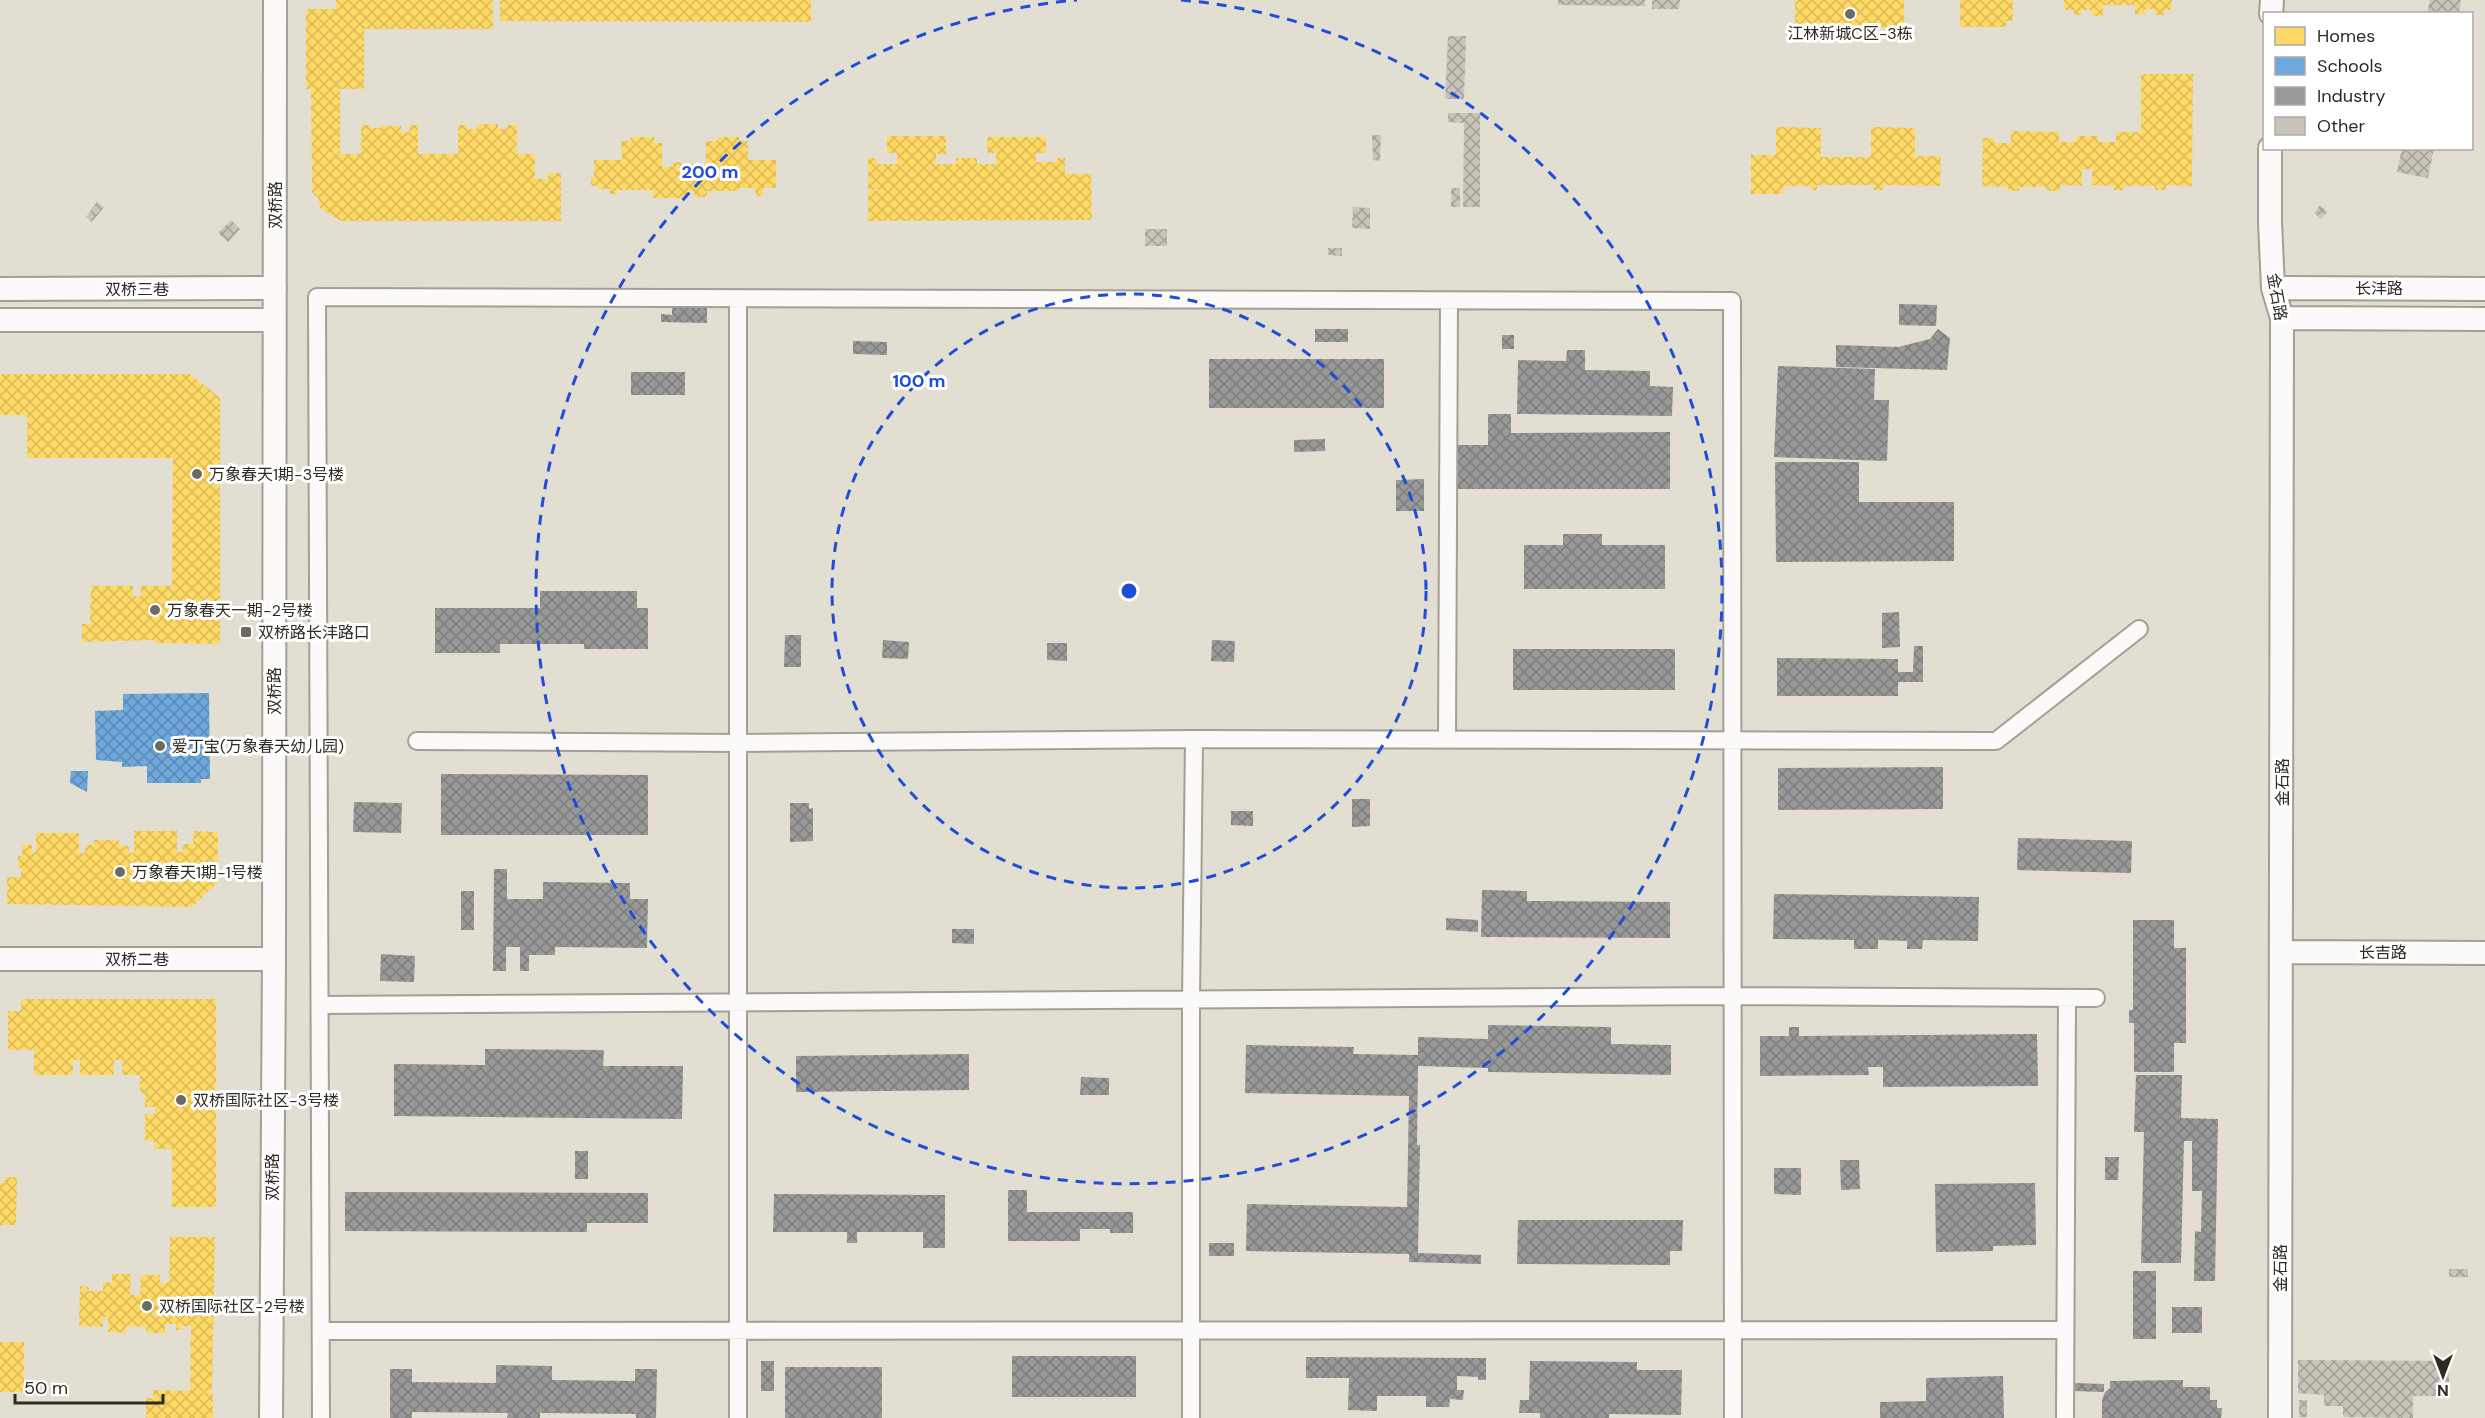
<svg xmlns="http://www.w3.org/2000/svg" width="2485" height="1418" font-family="'DM Sans','Noto Sans SC',sans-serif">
<defs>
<pattern id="homes-cross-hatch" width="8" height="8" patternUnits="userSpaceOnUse" patternTransform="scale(1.5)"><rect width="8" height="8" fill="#ffd966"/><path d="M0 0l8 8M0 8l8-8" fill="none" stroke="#dbba58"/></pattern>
<pattern id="schools-cross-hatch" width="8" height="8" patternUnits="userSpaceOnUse" patternTransform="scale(1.5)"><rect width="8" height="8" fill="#6fa8dc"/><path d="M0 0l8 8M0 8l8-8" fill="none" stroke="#5c89b2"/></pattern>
<pattern id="industry-cross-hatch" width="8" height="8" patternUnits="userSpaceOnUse" patternTransform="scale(1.5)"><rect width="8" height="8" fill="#999"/><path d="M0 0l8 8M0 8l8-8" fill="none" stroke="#7d7d7c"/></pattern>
<pattern id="building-cross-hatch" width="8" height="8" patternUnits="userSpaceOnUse" patternTransform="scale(1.5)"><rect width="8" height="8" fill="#c8c4ba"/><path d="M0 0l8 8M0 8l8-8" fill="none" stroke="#a39f97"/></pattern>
</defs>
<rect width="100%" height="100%" fill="#e3ded2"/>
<path fill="url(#homes-cross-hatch)" d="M336 0H493V29H364V89H340V153L326 154H361V125H371V128H380V126H401V132H409V125H418V154H458V125H467V129H477V124H498V129H507V125H517V154H535V179H548V173H561V221H341L320 208 318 198 312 192 311 89H306V9H336Z
M500 0H811V22L500 21Z
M1795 0H1904V28H1895V33H1888V28H1877V33H1826V28H1814V33H1806V28H1795Z
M1960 0H2013V21H2006V27H1960Z
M2064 0H2172V10H2164V15H2155V9H2145V14H2135V5H2103V16H2093V10H2081V15H2074V10H2064Z
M2141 74H2193L2192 186 2166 185V190H2155V186H2124V190H2114V186L2092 185V169H2082V186L2060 185V191H2046V187H2019V191H2008V187L1982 186 1983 138H1994V143H2011V131L2059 132V142H2076V136H2098V142H2116V132H2141Z
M1776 127 1821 128V157H1871V127L1915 128V156H1941L1940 186 1884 185V190H1874V185H1817V190H1811V186H1783V194H1751V155H1776Z
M887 136H946V154H936V164H956V158H977V164H996V153H987V137H1046V153H1036V162H1056V158H1065V174H1091L1092 220 868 221V191H890L868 190V158H877V164H897V153H887Z
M631 137H654V143H662V167H673V162L706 165V141H717V137H739V141H748V160H776V188H763V196H756L755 188H739V191H707V197H694V191H687V198H653V190H617V194H610V189H598V186H591V177H594V160H622L621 141H631Z
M0 374H190L220 398V644L154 643V640L82 642V624H90L91 586H133V596H141V586H172L173 458H27V415H0Z
M134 831H177V852H183V844H193V831L218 832V882L192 907 7 904V877H21V868H18V856H22V845H32V853L36 852V833H79V853H85V845H93L94 840H119L120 846H129V853H134Z
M21 999H216V1207H172V1149H154V1141H145V1114H155V1107H145V1093H140V1075H122V1060H114V1075H80V1060H73V1075H34V1050H8V1011H21Z
M5 1177H17L16 1225H0V1183H5Z
M170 1237H215L212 1391 199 1392 213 1393V1418H146V1398H153V1390L190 1391 191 1326H182V1330H176V1324H165V1333H146V1327L126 1326V1333L108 1332V1317H103V1327L79 1326 80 1286 89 1287V1291H103V1282L112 1283V1274H131L130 1295H140L141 1275H160V1283H169Z
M0 1342H24V1392H0Z"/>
<path fill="url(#schools-cross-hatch)" d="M209 693 210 779H201V783H147V766L122 767V762L96 760 95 711 123 710V694Z
M71 771H88L87 792 70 783Z"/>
<path fill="url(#industry-cross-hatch)" d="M672 301H707V323L661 322V314L672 315Z
M1899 304 1937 305 1936 326 1899 325Z
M1315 329H1348V342H1315Z
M1938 329 1950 338 1947 370 1836 367V345L1898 347 1930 339Z
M1502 335H1514V349H1502Z
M853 341 887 342V355L853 354Z
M1567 350H1585V370L1650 371V386L1673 387 1672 416 1517 414 1518 360 1566 361Z
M1209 359H1384V408H1209Z
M1778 366 1875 369 1874 400H1889L1887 461 1774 457Z
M631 372H685V395H631Z
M1488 414H1511V433L1670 432V489H1457V445H1488Z
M1325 439V451L1294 452V440Z
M1775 462H1859V502H1954V561L1776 562Z
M1424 479V511H1396V480Z
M1563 534H1602V545H1665V589H1524V545H1563Z
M540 591H637V608H648V649H584V644H500V653H435V608H540Z
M1899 612 1900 647 1882 648V613Z
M785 635H801V667H784Z
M883 640 909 642 908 659 882 658Z
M1212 640 1235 641 1234 662 1211 661Z
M1047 643H1067V661L1047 660Z
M1914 646H1923V682H1898V696H1777V658L1898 659V672H1913Z
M1513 649H1675V690H1513Z
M1943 767V809L1778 810V768Z
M441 774 648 775V835H441Z
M1352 799H1370V826L1352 827Z
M354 802 402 803 401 833 353 832Z
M790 803H809V809L813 808V841L790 842Z
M1231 811H1253V826L1231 825Z
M2018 838 2132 841 2131 873 2017 870Z
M494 869H507V899H543V882L630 883V899H648L647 948 555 947V955H529V971H520V947H506V971H493Z
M1482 890 1527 891V901L1670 902V938L1481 937Z
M461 891H474V930H461Z
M1774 894 1979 897 1978 941 1923 940 1922 949H1907V941L1878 940V949H1854V940L1773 939Z
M1446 918 1478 920V932L1446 930Z
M2133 920H2174V948H2186V1043H2174V1072H2134V1023H2129V1010H2133Z
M952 929H974V944L952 943Z
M381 954 415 956 414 982 380 981Z
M1488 1025 1611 1027V1044L1671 1045V1075L1488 1072V1068L1418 1066 1417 1145H1420L1418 1253 1481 1255V1264L1409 1262V1254L1246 1251 1247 1204 1407 1207 1409 1096 1245 1093 1246 1045 1354 1047 1353 1054 1418 1055V1037L1488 1039Z
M1789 1027H1799V1036L2037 1034 2038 1086 1883 1087V1067H1868L1869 1075 1760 1076V1036H1789Z
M485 1049 604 1050 603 1066H683L682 1119 394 1116V1064L485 1065Z
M969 1054V1090L796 1092V1056Z
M2136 1075H2182L2181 1118 2218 1119 2215 1281H2194L2195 1231 2201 1232 2202 1191H2192V1141H2184L2181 1263H2141L2144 1132H2134Z
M1081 1077 1109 1078V1095H1080Z
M575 1151H588V1179H575Z
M2105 1157H2119L2118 1180H2105Z
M1840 1160H1859L1860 1189 1841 1190Z
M1774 1168H1801V1195L1774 1194Z
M2035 1183 2036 1245 1993 1246V1251L1936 1252 1935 1184Z
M1008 1190H1027V1212H1133V1233H1110V1229H1080V1241H1008Z
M345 1192 648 1193V1223H587V1232L345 1231Z
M774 1194 945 1195V1248H923V1232H857V1243H847V1232H773Z
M1518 1220H1683L1682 1251H1670V1265L1517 1264Z
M1209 1243H1234V1256H1209Z
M2133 1271H2156V1339H2133Z
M2172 1307H2202V1333H2172Z
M1012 1356H1136V1397H1012Z
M1306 1357 1486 1358V1380H1478V1377L1457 1376V1390H1464L1463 1400 1450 1399 1449 1407H1426V1396H1377V1411L1348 1410 1349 1378H1306Z
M761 1361H774V1391H761Z
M1530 1361 1637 1362V1370H1682L1681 1415 1609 1414V1418H1540V1413H1519L1520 1400H1529Z
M496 1365 552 1366V1380L635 1381V1369H657L656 1418H636V1414L540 1413V1418H507L508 1413 412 1412V1418H390V1369H412V1382L496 1383Z
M785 1367H882V1418H785Z
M2003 1376 2004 1418H1880V1402L1926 1401V1378Z
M2183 1380V1387H2210V1400H2217V1408H2222L2221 1418H2102V1400L2105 1392 2110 1388V1381Z
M2074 1383 2104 1384V1392L2073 1391Z"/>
<path fill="url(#building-cross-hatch)" d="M1558 0H1645V6L1558 5Z
M1652 0H1680L1679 9H1652Z
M2430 0H2461L2459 14H2427Z
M1448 36H1466L1464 99H1445Z
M1448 113H1480V207H1463L1464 123 1448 122Z
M1372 135H1381L1380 161 1373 160Z
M2402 148H2434L2428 178 2397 172Z
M1451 188H1460V207H1451Z
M97 202 104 207 92 222 86 217Z
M2320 205 2327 212 2321 219 2314 213Z
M1353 207 1370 208V229L1352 228Z
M231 220 240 229 228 242 218 233Z
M1145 229H1167V246H1145Z
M1328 248H1342V256L1328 255Z
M2449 1269H2468V1277H2449Z
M2298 1360 2449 1361V1382L2439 1381V1396H2413V1418L2343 1417V1406H2324V1395L2298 1393Z
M2299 1400H2307V1417H2299Z"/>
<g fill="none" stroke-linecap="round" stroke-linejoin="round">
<defs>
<path id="street" d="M1447 739 1449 301
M417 741 738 743 1194 739 1996 741 2139 629
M320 1005 1733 996 2096 998
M322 1331 2065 1330
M321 1418 317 297 1732 301 1733 1418
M738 1418V299
M1191 1418V1000L1194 739
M2065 1418 2067 998"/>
<path id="secondary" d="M2271 14 2272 0
M2270 148V222L2273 288 2282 318 2280 1418
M2273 288 2485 289
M0 289 275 288
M2282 318 2485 319
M0 320H274
M2281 952 2485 953
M0 959H274
M271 1418 274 959 275 0"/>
</defs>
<use href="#street" stroke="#a39f96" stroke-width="20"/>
<use href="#secondary" stroke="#a39f96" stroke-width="26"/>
<use href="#street" stroke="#fbfaf8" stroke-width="16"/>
<use href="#secondary" stroke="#fbfaf8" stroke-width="22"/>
</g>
<g fill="none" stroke="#1d4ed8" stroke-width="3" stroke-dasharray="10 8">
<circle cx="1129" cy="591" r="297"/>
<path d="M1181 0A593 593 0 1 1 1077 0"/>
</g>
<g fill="#6d6a60" stroke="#fff" stroke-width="2">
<circle cx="1850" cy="14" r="6"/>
<circle cx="197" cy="474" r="6"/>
<circle cx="155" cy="610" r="6"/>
<rect x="240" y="626" width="12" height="12" rx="3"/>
<circle cx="160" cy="746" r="6"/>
<circle cx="120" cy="872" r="6"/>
<circle cx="181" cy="1100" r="6"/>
<circle cx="147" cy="1306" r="6"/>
</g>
<g text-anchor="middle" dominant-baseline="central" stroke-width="6" stroke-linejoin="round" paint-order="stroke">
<g font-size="16" fill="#2e2b22" stroke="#fff" text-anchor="start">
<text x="1850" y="33" text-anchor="middle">江林新城C区-3栋</text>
<text x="209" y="474">万象春天1期-3号楼</text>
<text x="167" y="610">万象春天一期-2号楼</text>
<text x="258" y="632">双桥路长沣路口</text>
<text x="172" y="746">爱丁宝(万象春天幼儿园)</text>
<text x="132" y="872">万象春天1期-1号楼</text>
<text x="193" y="1100">双桥国际社区-3号楼</text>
<text x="159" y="1306">双桥国际社区-2号楼</text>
</g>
<g font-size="16" fill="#2e2b22" stroke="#fff">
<text transform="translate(275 205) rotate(-90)">双桥路</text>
<text x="2379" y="288">长沣路</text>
<text x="137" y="289">双桥三巷</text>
<text transform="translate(2277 297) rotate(80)">金石路</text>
<text transform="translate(274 691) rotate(-90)">双桥路</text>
<text transform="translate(2282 782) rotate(-90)">金石路</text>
<text x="2383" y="952">长吉路</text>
<text x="137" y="959">双桥二巷</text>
<text transform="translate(272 1177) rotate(-90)">双桥路</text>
<text transform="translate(2280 1268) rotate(-90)">金石路</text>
</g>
</g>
<circle cx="1129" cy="591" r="9" fill="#1d4ed8" stroke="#fff" stroke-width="3"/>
<g font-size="18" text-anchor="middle" font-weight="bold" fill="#1d4ed8" stroke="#fff" stroke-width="6" stroke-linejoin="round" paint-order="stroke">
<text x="710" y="178">200 m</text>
<text x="919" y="387">100 m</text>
</g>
<rect x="2263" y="12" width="210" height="138" fill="#ffffff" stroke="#abaaa7" stroke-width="1.5"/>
<rect x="2275" y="27" width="30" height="18" fill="#ffd966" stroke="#abaaa7" stroke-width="1.5"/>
<text x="2317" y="42" font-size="18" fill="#2e2b22">Homes</text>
<rect x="2275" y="57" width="30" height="18" fill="#6fa8dc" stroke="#abaaa7" stroke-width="1.5"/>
<text x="2317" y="72" font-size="18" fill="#2e2b22">Schools</text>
<rect x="2275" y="87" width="30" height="18" fill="#999999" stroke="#abaaa7" stroke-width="1.5"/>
<text x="2317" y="102" font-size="18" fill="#2e2b22">Industry</text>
<rect x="2275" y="117" width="30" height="18" fill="#c8c4ba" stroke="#abaaa7" stroke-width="1.5"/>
<text x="2317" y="132" font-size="18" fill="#2e2b22">Other</text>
<g transform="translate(2443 1376) rotate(180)" stroke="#ffffff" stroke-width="4.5" paint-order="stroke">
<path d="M0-4.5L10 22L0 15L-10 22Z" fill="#2e2b22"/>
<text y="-9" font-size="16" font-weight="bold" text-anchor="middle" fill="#2e2b22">N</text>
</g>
<path d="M15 1394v9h148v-9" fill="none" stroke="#2e2b22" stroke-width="3"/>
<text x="24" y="1394" font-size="18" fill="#2e2b22" stroke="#ffffff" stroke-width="4.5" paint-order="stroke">50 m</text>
</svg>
